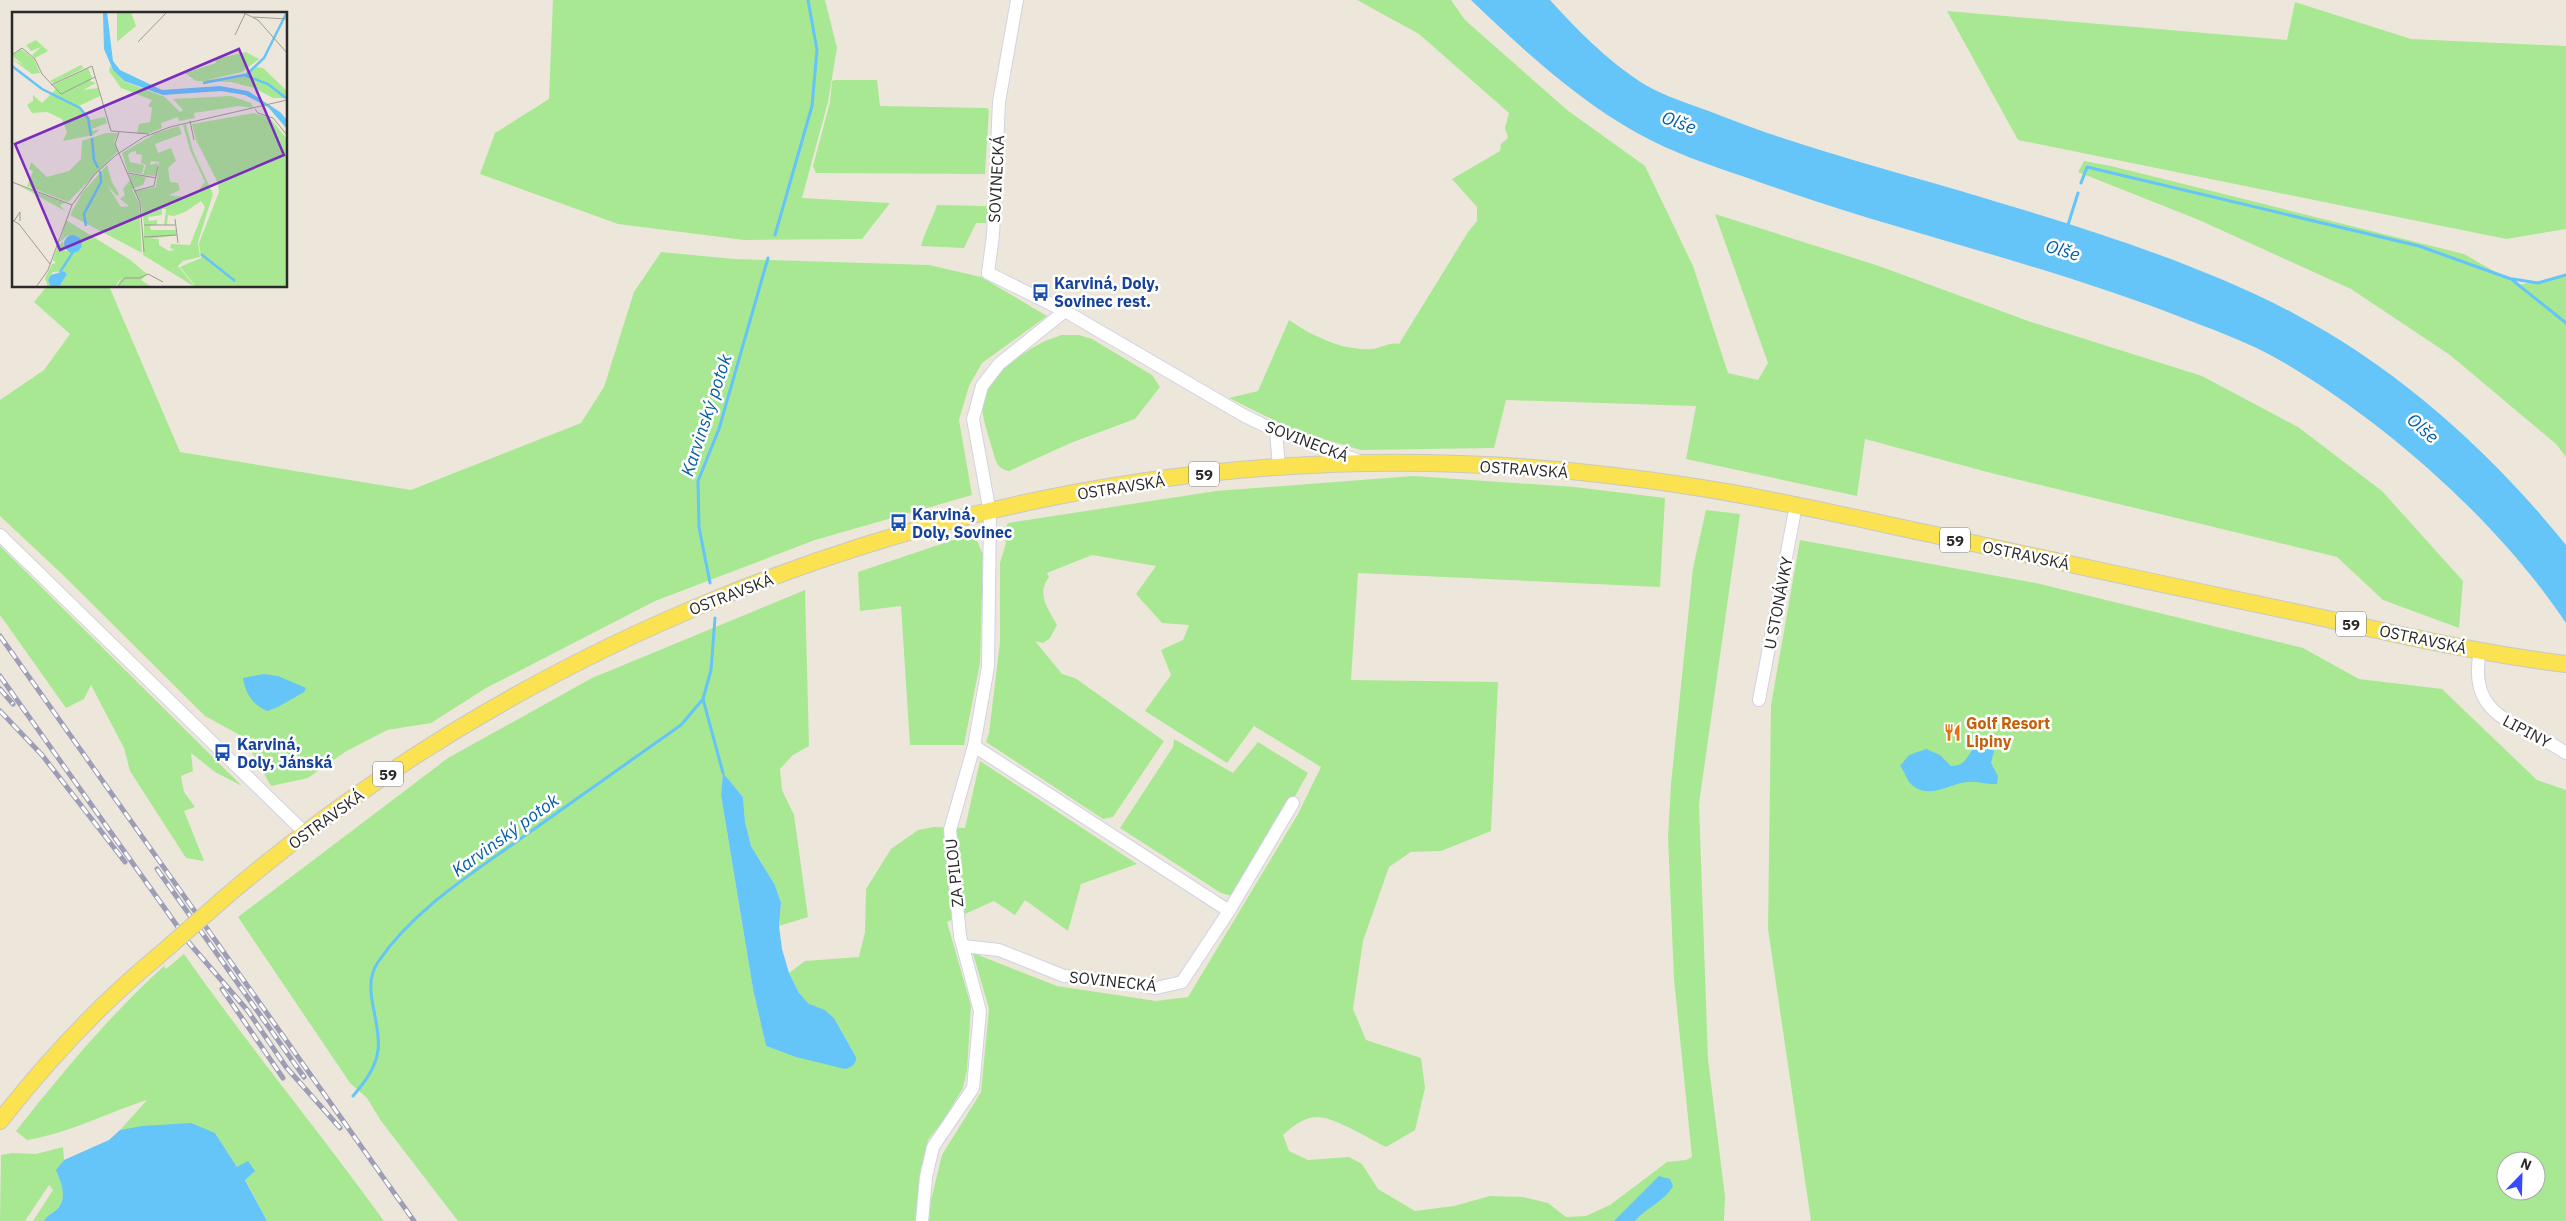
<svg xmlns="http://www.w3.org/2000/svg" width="2566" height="1221" font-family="'IBM Plex Sans',sans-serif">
<rect width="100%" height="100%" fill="#ede7db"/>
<path fill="#a8e892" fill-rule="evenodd" d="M553 0H825L837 48 828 102 802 198 890 203 862 239 744 240 618 224 480 174 495 133 549 99Z
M1357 0H1451L1465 20 1567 110 1645 166 1693 266 1728 373 1758 380 1768 363 1715 214 1879 266 2031 322 2202 376 2298 427 2382 491 2463 581 2459 628 2383 600 2337 557 1991 473 1865 439 1857 496 1686 459 1696 406 1506 400 1494 448 1361 450 1296 431 1229 398 1258 391 1289 320C1312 336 1343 351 1372 349 1382 348 1389 342 1399 344L1468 232 1477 221V207L1452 179 1500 151 1501 144 1508 138 1505 128 1509 113 1419 34Z
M2295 2 2411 39 2566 46V229L2506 239 2018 140 1947 11 2287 40Z
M835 80H877L880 106 987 108 989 110 985 174 816 173 813 166 830 102 832 81Z
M2084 161 2111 166 2464 254 2518 285 2566 276V457L2556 444 2450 355 2351 289 2199 220 2078 172Z
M937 205 988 206 986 223H976L964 248 921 246C925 231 932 220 937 205Z
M661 252 734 259 929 265 981 277 1047 316 982 363 969 386 959 420 972 495 815 540 655 601 486 688 431 723 387 730 345 752 308 778 271 786 251 751 238 734 205 716 62 574 0 516V400L44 370 70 334 34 302 47 286H109L180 452 411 490 581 423 604 387 634 292Z
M1061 335H1079L1092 339 1152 375 1160 387 1135 419 1073 442 1009 471C995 469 995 456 991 445 987 431 982 417 982 403 981 377 1023 353 1043 342 1049 339 1055 338 1061 335Z
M1413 476 1575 487 1665 498 1660 587 1358 573 1351 680 1498 682 1491 831 1441 851 1411 852 1389 867 1363 941 1353 1009 1366 1040 1421 1058 1425 1088 1415 1130 1386 1147C1370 1139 1334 1117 1317 1117 1304 1117 1292 1127 1283 1135L1289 1151 1308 1160 1349 1157 1362 1164 1378 1189 1415 1211 1454 1206 1490 1196 1523 1197 1548 1203 1566 1217 1586 1216 1610 1205 1667 1162 1686 1160 1692 1157 1674 979 1668 837 1671 784 1693 568 1706 510 1740 514 1699 804 1708 1059 1725 1197 1724 1221H929L931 1200 942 1155 981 1092 989 1009 973 953 1057 986 1156 1001 1188 997 1298 814 1321 767 1254 726 1227 763 1145 711 1171 675 1161 650 1183 640 1189 625 1162 623 1136 594 1156 566 1092 555 1047 573 1049 577C1036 594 1048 609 1057 625L1050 638 1043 643 1035 641 1062 674 1075 678 1164 741 1113 817 1103 819 986 742 989 733 1000 642V563L1006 543 1003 533 1008 523 1216 491Z
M974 533 983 555 980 663 964 745H910L901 606 860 611 858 572Z
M1800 540 2036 583 2303 648 2359 679 2442 689 2537 780 2566 790V1221H1811L1768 929 1771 705ZM2506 1161H2536V1191H2506Z
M0 546 242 786 215 772 191 753 193 771 181 776 184 792 195 807 184 811 204 861 186 858 130 771 124 748 91 685 84 699 66 708 0 615Z
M805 590 809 746 793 755 780 769 782 790 794 815 808 917 779 926 781 903 775 885 751 846 745 822 743 797 723 774 721 795 753 989 766 1046C794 1056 820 1064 849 1068L855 1063 856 1057 834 1018 825 1010 809 1005 799 993 789 973 805 961 859 957 865 932 866 889 891 849 918 830 934 827 965 828 980 761 1137 864 1081 884 1068 931 1025 900 1015 915 994 901 947 922 971 1006 967 1070 963 1088 943 1121 928 1140 921 1170 915 1221H458L381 1121 367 1098 350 1083 238 917 448 758 592 678Z
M1174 739 1233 773 1258 742 1308 773 1261 857 1232 896 1221 893 1120 828 1173 747Z
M184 954C248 1045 319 1131 384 1221H267L245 1179 255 1170 237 1167 215 1133 163 1125 120 1130 147 1100C106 1113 70 1133 27 1140L16 1131C62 1073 109 1016 164 966L166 969Z
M63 1147 64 1160 57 1170C61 1182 67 1196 59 1207 55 1213 47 1214 44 1221H33L53 1190 49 1185 25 1221H0L1 1155 12 1153 36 1154Z"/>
<path fill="#65c4f8" d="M1471 0H1550C1577 30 1608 61 1642 83 1665 97 1694 105 1719 115 1805 149 1895 171 1984 198 2085 228 2200 264 2293 313 2399 369 2491 452 2566 545V623C2499 523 2391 427 2288 365 2257 346 2222 333 2188 320 2094 283 1996 256 1899 227 1847 212 1796 195 1745 177 1709 165 1671 152 1637 133 1575 98 1522 49 1471 0Z
M264 674 278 676 306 688 304 692 278 707 267 711C253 705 245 693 243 678Z
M1985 743 1990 746 1994 751 1991 763 1998 776 1997 784C1988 785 1978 781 1967 782 1948 784 1930 800 1912 785 1906 780 1905 771 1900 766L1909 755 1926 749 1940 755 1951 766C1966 766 1967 756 1975 746Z
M723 773 743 797 745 822 751 846 775 885 781 903 779 926 782 949 789 973 799 993 809 1004 825 1010 834 1018 856 1057C857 1064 851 1068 845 1069L796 1057 766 1046 753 989 721 795Z
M191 1123 215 1133 237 1167 248 1161 255 1171 245 1180 267 1221H44C47 1214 55 1213 59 1207 67 1196 61 1182 56 1170L64 1160 109 1140 120 1130 142 1126Z
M1659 1176 1670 1179 1673 1186C1666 1200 1646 1208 1635 1221H1614Z"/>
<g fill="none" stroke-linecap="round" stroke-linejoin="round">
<path stroke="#65c4f8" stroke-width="3" d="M2081 183 2087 167 2419 246 2511 279 2566 323
M2067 228 2078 193
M775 235 812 106 817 50 808 0
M2513 279 2538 283 2566 275
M710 583 699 527 698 481 719 429 768 258
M703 699 723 773
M353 1096C364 1083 376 1068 378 1050 382 1021 360 988 378 962 413 910 470 875 520 839 574 801 627 763 681 725L703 699 711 670 715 618"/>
<defs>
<path id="minor" d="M1017 0 999 102 993 235 988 273 1065 311 1243 415 1276 431 1359 461
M1276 431 1279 467
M0 535 305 833
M2480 651C2466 721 2522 722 2566 753
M1759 700 1796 505
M974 746 1229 911
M963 946 999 950 1064 976 1111 980 1156 988 1182 982 1229 911 1293 803
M922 1221 926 1177 933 1147 973 1088 980 1011 960 936 950 830 974 746 988 667 990 513 973 419 982 386 999 364 1065 311"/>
<path id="major" d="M229 894C520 647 895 494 1276 467 1415 457 1557 465 1695 487 1780 500 1864 520 1949 538 2074 565 2198 592 2323 618 2404 636 2484 654 2566 664
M0 1121C47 1061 99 1005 157 957"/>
</defs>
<use href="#minor" stroke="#d0d2e4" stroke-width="14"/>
<use href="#major" stroke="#c8c8c8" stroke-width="18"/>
<use href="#minor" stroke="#fff" stroke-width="12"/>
<use href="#major" stroke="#fbe251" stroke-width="16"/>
<defs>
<path id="rail" d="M0 636 414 1221
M0 676 190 944 248 1011 286 1067 340 1128
M0 689 13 704
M0 711 42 755 125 862
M157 869 304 1077
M222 989 283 1078"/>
</defs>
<use href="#rail" stroke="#9d9eb6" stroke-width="5"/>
<use href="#rail" stroke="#fff" stroke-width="3" stroke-dasharray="9" stroke-linecap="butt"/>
<defs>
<path id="major-bridge" d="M157 957 229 894"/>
</defs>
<use href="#major-bridge" stroke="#c8c8c8" stroke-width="18" stroke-linecap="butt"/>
<use href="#major-bridge" stroke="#fbe251" stroke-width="16"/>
</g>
<defs>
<symbol id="bus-bare" viewBox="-9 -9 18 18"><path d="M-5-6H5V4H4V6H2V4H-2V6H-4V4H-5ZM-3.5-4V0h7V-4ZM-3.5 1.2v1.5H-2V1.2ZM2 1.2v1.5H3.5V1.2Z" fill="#1a4fb4" stroke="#fff" stroke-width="2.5" paint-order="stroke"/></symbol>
<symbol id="restaurant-bare" viewBox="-9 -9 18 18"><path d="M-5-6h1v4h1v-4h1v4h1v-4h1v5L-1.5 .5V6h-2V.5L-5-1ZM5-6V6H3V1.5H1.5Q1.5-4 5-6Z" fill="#e8710a" stroke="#fff" stroke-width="2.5" paint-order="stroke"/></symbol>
</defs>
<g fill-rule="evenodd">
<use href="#bus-bare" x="1028" y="280" width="25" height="25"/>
<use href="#bus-bare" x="886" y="510" width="25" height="25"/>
<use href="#restaurant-bare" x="1940" y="720" width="25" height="25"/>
<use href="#bus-bare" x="210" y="740" width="25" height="25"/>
</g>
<g text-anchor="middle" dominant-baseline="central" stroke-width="5" stroke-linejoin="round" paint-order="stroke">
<g fill="#fff" stroke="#6a6a6a" stroke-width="1">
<rect x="1189" y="461.5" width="30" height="25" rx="4"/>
<rect x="1940" y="527.5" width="30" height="25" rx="4"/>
<rect x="2336" y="611.5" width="30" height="25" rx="4"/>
<rect x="373" y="761.5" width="30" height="25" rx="4"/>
</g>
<g font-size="15" font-weight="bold" fill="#2a2a2a">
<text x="1204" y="474">59</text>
<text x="1955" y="540">59</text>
<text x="2351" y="624">59</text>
<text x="388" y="774">59</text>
</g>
<g font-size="16" fill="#2a2a2a" stroke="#fff">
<text transform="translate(996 179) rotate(-87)">SOVINECKÁ</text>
<text transform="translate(1307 441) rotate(21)">SOVINECKÁ</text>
<text transform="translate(1524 469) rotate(4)">OSTRAVSKÁ</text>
<text transform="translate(1121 487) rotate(-9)">OSTRAVSKÁ</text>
<text transform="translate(2026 555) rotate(12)">OSTRAVSKÁ</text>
<text transform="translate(731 594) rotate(-21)">OSTRAVSKÁ</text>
<text transform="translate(1778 603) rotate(-79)">U STONÁVKY</text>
<text transform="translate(2423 639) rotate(12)">OSTRAVSKÁ</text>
<text transform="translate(2527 731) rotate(28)">LIPINY</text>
<text transform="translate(326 819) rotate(-36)">OSTRAVSKÁ</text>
<text transform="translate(954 873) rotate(-96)">ZA PILOU</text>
<text transform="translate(1113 981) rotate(6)">SOVINECKÁ</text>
</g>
<g font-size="16" font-weight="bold" fill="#164399" stroke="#fff" text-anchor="start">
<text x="1054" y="283">Karviná, Doly,<tspan x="1054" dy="18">Sovinec rest.</tspan></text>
<text x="912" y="514">Karviná,<tspan x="912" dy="18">Doly, Sovinec</tspan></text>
<text x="237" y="744">Karviná,<tspan x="237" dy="18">Doly, Jánská</tspan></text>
</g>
<g font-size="16" font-weight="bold" fill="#c56008" stroke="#fff" text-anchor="start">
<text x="1966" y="723">Golf Resort<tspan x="1966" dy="18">Lipiny</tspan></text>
</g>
<g font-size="18" font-style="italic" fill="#035fa5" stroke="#fff">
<text transform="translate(1679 122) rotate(20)">Olše</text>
<text transform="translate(2063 250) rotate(17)">Olše</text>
<text transform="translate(706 415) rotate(-72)">Karvinský potok</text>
<text transform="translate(2423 428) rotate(41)">Olše</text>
<text transform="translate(505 835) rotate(-36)">Karvinský potok</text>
</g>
</g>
<g transform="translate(12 12)">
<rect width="275" height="275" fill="#ede7db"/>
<path d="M105 0H119L124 14 105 30ZM24 28 36 39 23 46 20 43 29 35 19 39 14 33ZM9 37 22 47 28 61 20 62 0 47 12 53 0 44ZM234 40 247 47 230 60 195 68 233 63 245 55 251 56 275 79V86H261L242 76 219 70 184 69 173 61 204 51 203 47ZM69 53 72 56 42 71 38 69ZM98 54 111 69 153 85 168 100 171 98 161 87 219 84 239 91 241 96 227 94 182 101 183 106 167 109 166 105 149 111 150 116 138 121H125L127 112 138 110 140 96 136 94 140 88 109 76 97 59ZM76 56 80 65 78 69 84 71 71 78 86 76 88 84 67 94 79 108 93 105 95 111 80 117 81 119 88 117 81 123 51 129 55 120 50 107 35 100 20 101 15 93 21 89V83L30 91 44 77 41 73ZM242 101 258 106 275 127V275H184L168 255 189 246 187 231 207 180 206 171 184 128 180 112ZM174 112 181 139 201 182 186 230 188 245 171 249 166 254 183 275 131 243 132 213 129 191 123 179 144 175 147 150 139 149 138 153 146 151 144 164 131 163 134 153 129 151 130 143 124 142V139L119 140 116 143 118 150 132 153 130 162 116 160 110 141 144 121 167 114 170 122 143 132 146 141 159 136 164 149 156 156 158 170 166 171 168 178 157 183 171 185 186 179 193 170 178 138 171 113ZM189 189 193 195 178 233 159 232 158 236 163 238 157 239 147 233V227H139L164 223V218H139L138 214 145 213V208L137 209 136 205 150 203V197H154L152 213H155L156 203 162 204 173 200ZM94 121H106L102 130 106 139 56 190 15 174 21 159 17 157 19 150 35 165 57 159 69 147 70 129ZM95 153 100 170 107 182 105 184 95 173 109 195 117 194 108 187 113 183 111 177 118 168 117 162 134 165 131 173 120 177 127 191 130 241 58 203 70 181ZM6 173 53 191 48 193 53 199ZM54 208 117 247 135 262 129 268 140 275H105L109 266 103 275H47L55 262 52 259 41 260 36 268 39 275H36L33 266 40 252 44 251 41 248 46 233 51 230 53 239 64 241 67 225 64 223 55 226 56 223 48 230Z" fill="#a8e892" fill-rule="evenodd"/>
<path d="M91 0H95L101 49 108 58 150 78 208 74 236 79 268 100 275 108V117L256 95 233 83 209 79 151 83 112 69 101 58 92 37ZM52 232a9 9 0 1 1 18 0a9 9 0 1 1-18 0ZM52 259 55 262 47 275H39L36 268 39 263Z" fill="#65c4f8"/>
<path fill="none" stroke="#65c4f8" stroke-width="2.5" d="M0 54 30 77 68 96 76 106 79 124M234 63 252 46 275 0M191 71 232 63 256 72 274 86M80 126 82 148 86 156M74 214 72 202 89 170 88 159M189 242 223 269M48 260 61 240"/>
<path fill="none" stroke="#9f9b94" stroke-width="1" d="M230 0 246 8 275 41M241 5 275 7M223 23 233 2M126 30 155 0M0 43 10 36 23 47 30 62 49 82 83 65M39 73 80 54 99 119 137 122M243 97 246 101 261 106 275 123M178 109 182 128M107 120 103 132 128 191 132 240M116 161 144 166M0 170 60 193M122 179 142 174 146 154M163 207 166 231M0 208 7 212 38 252M2 209 8 200V209M132 213H163M132 225 165 223M24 275 36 258 60 193 82 163 104 143 132 125 158 115 275 88M105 275 113 266H128L136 262 151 270"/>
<path fill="#7b2cbf" fill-opacity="0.15" stroke="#7b2cbf" stroke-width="2.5" d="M227 37 272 143 48 238 3 132Z"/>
<rect width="275" height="275" fill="none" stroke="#2a2a2a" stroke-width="2.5"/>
</g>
<g transform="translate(2521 1176) rotate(23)"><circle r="24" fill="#ffffff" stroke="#aaaaaa"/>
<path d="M0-4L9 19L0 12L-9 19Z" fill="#364aff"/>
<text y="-8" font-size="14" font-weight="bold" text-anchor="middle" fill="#2a2a2a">N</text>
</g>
</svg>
